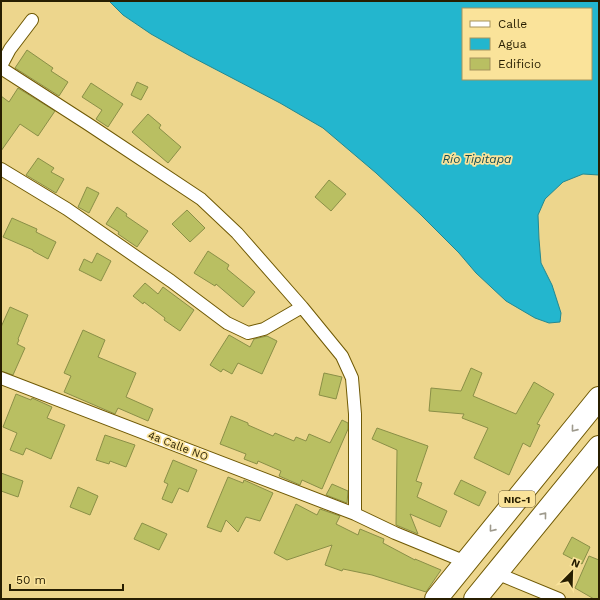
<svg xmlns="http://www.w3.org/2000/svg" width="600" height="600" font-family="'Work Sans',sans-serif">
<rect width="100%" height="100%" fill="#edd68d"/>
<path fill="#23b6ce" stroke="#248890" fill-rule="evenodd" d="M109 1H599V175L583 174 563 182 545 199 538 215 539 239 541 263 552 285 561 313 560 322 549 323 535 318 506 301 476 273 459 253 420 214 376 173 323 128 280 103 190 56 151 34 123 15ZM463 9H591V79H463Z"/>
<path fill="#b9bf62" stroke="#8a8f47" d="M27 50 53 68 51 71 68 82 59 96 15 68Z
M137 82 148 87 141 100 131 95Z
M91 83 123 104 108 127 96 119 102 110 82 97Z
M18 88 55 111 38 136 20 124 1 151V96L9 102Z
M148 114 161 125 159 128 181 147 168 163 132 132Z
M38 158 54 168 51 172 64 179 56 193 26 175Z
M329 180 346 194 331 211 315 197Z
M87 187 99 193 89 213 78 207Z
M117 207 127 214 126 216 148 231 137 247 118 234 119 232 106 224Z
M187 210 205 228 190 242 172 224Z
M12 218 37 229 36 232 56 242 48 259 33 251V250L3 237Z
M208 251 229 265 227 269 255 292 243 307 216 284 215 286 194 273Z
M97 253 111 261 101 281 79 270 84 259 92 263Z
M145 283 158 294 163 287 194 310 180 331 164 320 165 318 144 302 143 304 133 296Z
M10 307 28 315 18 339 19 340 17 344 25 348 13 375 1 371V327Z
M83 330 105 340 98 357 136 373 126 397 153 409 148 421 118 408 115 414 64 392 71 376 64 373Z
M229 335 250 347 254 339 267 336 277 341 262 374 238 363 232 374 223 369 221 372 210 365Z
M471 368 482 373 473 396 516 414 534 382 554 394 537 424 540 425 530 447 523 443 509 475 474 458 488 428 462 418 464 414 429 411 431 388 461 391Z
M324 373 342 377 336 399 319 395Z
M16 394 31 400 32 398 52 407 47 418 65 425 51 459 26 448 23 455 10 450 17 433 3 427Z
M231 416 248 423V425L273 436 275 433 294 441 296 437 306 441 309 434 330 443 342 420 348 423V429L322 489 302 480 300 485 279 476 281 471 258 461 257 464 244 459 246 454 220 444Z
M377 428 428 446 416 481 422 483 417 497 447 511 440 527 410 514 418 534 396 525 397 450 372 439Z
M105 435 135 445 126 467 110 461 109 464 96 460Z
M173 460 197 470 188 492 179 488 172 503 162 499 168 484 164 482Z
M1 473 23 481 18 497 1 491Z
M228 477 243 483 244 480 273 493 260 521 246 517 238 532 226 520 221 532 207 527Z
M461 480 486 492 479 506 454 494Z
M332 484 348 491 347 503 326 495Z
M78 487 98 496 90 515 70 507Z
M296 504 317 515 320 509 340 516 336 524 358 535 360 529 384 539 383 543 415 560V559L441 570 426 592 372 575 343 569 342 571 325 565 332 545 287 560 274 553Z
M142 523 167 534 159 550 134 539Z
M572 537 590 547 582 564 563 554Z
M589 556 599 560V599H594L575 588Z"/>
<g fill="none" stroke-linecap="round" stroke-linejoin="round">
<defs>
<path id="street" d="M1 66 10 49 32 20
M1 68 88 124 201 199 237 233 302 307 342 356 352 378 355 414V514
M1 169 67 209 171 281 227 323 248 333 264 329 302 307
M1 378 355 514 395 533 466 562
M496 573 559 599"/>
<path id="highway" d="M436 599 599 398
M475 599 599 447"/>
</defs>
<use href="#street" stroke="#6f5904" stroke-width="14"/>
<use href="#highway" stroke="#6f5904" stroke-width="24"/>
<use href="#street" stroke="#fff" stroke-width="12"/>
<use href="#highway" stroke="#fff" stroke-width="22"/>
</g>
<defs><path id="oneway-chevron" d="M-2-3.5L2.5 0L-2 3.5" fill="none" stroke-width="1.6" stroke-linecap="round" stroke-linejoin="round"/></defs>
<g stroke="#9e9a8d">
<use href="#oneway-chevron" transform="translate(574 429) rotate(129)"/>
<use href="#oneway-chevron" transform="translate(544 515) rotate(-51)"/>
<use href="#oneway-chevron" transform="translate(492 529) rotate(129)"/>
</g>
<g text-anchor="middle" dominant-baseline="central" stroke-width="3.5" stroke-linejoin="round" paint-order="stroke">
<rect fill="#fae39a" stroke="#66592f" stroke-width="1" x="499" y="491" width="36" height="16" rx="3"/>
<g font-size="10" font-weight="bold" fill="#271e01">
<text x="517" y="499">NIC-1</text>
</g>
<g font-size="11" fill="#271e01" stroke="#fae39a">
<text transform="translate(178 446) rotate(21)">4a Calle NO</text>
</g>
<g font-size="12" font-style="italic" fill="#134d57" stroke="#fae39a">
<text x="477" y="159">Río Tipitapa</text>
</g>
</g>
<rect width="600" height="600" fill="none" stroke="#271e01" stroke-width="4"/>
<rect x="462" y="8" width="130" height="72" fill="#fae39a" stroke="#a6945d"/>
<rect x="470" y="21" width="20" height="6" fill="#ffffff" stroke="#a6945d"/>
<text x="498" y="28" font-size="12" fill="#271e01">Calle</text>
<rect x="470" y="38" width="20" height="12" fill="#23b6ce" stroke="#a6945d"/>
<text x="498" y="48" font-size="12" fill="#271e01">Agua</text>
<rect x="470" y="58" width="20" height="12" fill="#b9bf62" stroke="#a6945d"/>
<text x="498" y="68" font-size="12" fill="#271e01">Edificio</text>
<g transform="translate(572 572) rotate(23)" stroke="#fae39a" stroke-width="3" paint-order="stroke">
<path d="M0-3L7 15L0 10L-7 15Z" fill="#271e01"/>
<text y="-6" font-size="11" font-weight="bold" text-anchor="middle" fill="#271e01">N</text>
</g>
<path d="M10 584v6h113v-6" fill="none" stroke="#271e01" stroke-width="2"/>
<text x="16" y="584" font-size="12" fill="#271e01" stroke="#fae39a" stroke-width="3" paint-order="stroke">50 m</text>
</svg>
